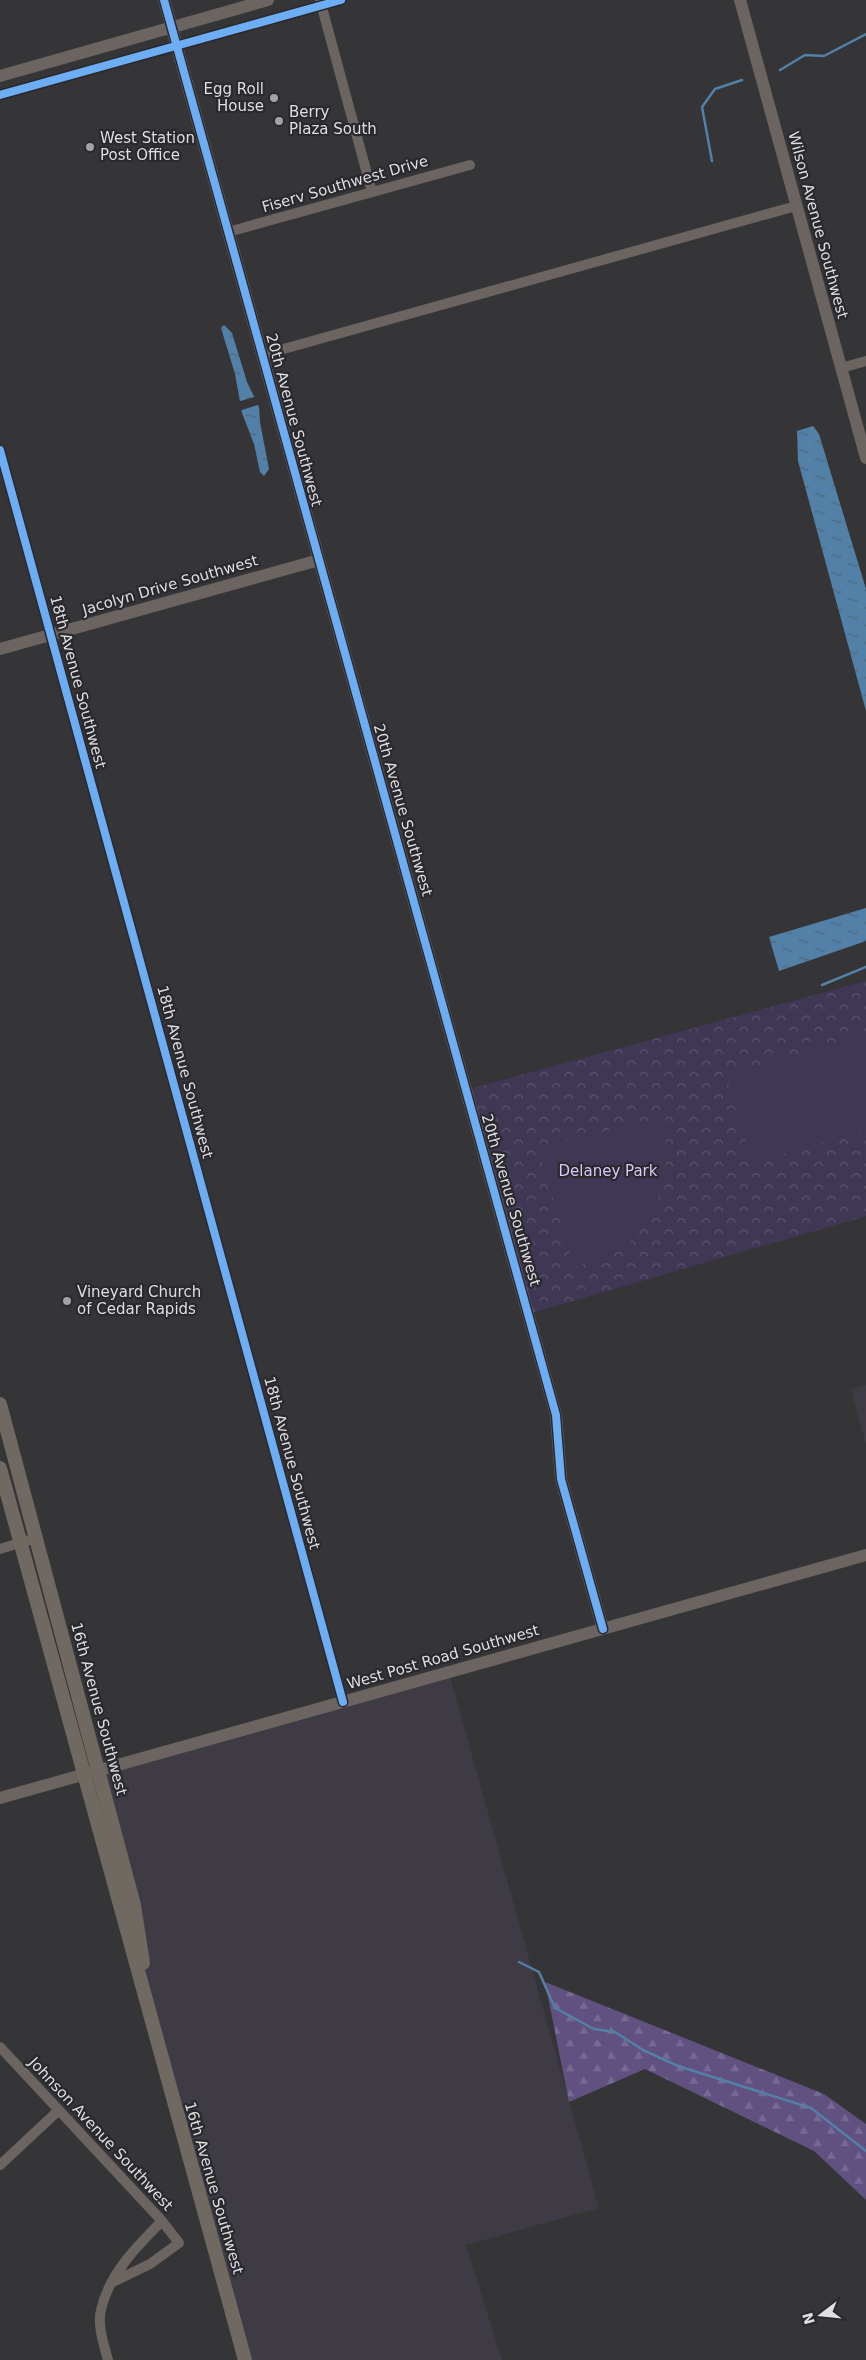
<svg xmlns="http://www.w3.org/2000/svg" width="866" height="2360" font-family="'DejaVu Sans',sans-serif">
<defs>
<pattern id="forest-firs" width="22" height="20" patternUnits="userSpaceOnUse" patternTransform="scale(1.25)"><rect width="22" height="20" fill="#605180"/><path d="M5 1l3.5 6h-7zM16 11l3.5 6h-7z" fill="#766a92"/></pattern>
<pattern id="park-crowns" width="20" height="18" patternUnits="userSpaceOnUse" patternTransform="scale(1.25)"><rect width="20" height="18" fill="#403754"/><path d="M2 6a3 3 0 1 1 6 0M12 15a3 3 0 1 1 6 0" fill="none" stroke="#5b546c"/></pattern>
<pattern id="water-ripples" width="26" height="14" patternUnits="userSpaceOnUse" patternTransform="scale(1.25)"><rect width="26" height="14" fill="#5280a6"/><path d="M2 4q2-2 4 0t4 0M15 11q2-2 4 0t4 0" fill="none" stroke="#4c687f"/></pattern>
</defs>
<rect width="100%" height="100%" fill="#353437"/>
<path fill="#3e3b45" d="M866 1385V1445L851 1389Z
M449 1673 599 2208 466 2245 502 2360H245L83 1775Z"/>
<path fill="url(#forest-firs)" d="M545 1982 824 2094 866 2124V2200L814 2151 645 2069 569 2102Z"/>
<path fill="url(#park-crowns)" d="M866 981V1216L528 1314 466 1090Z"/>
<path fill="#403754" d="M866 1035V1130L752 1163 726 1076Z
M665 1118 666 1162 658 1198 627 1247 574 1268 540 1154 546 1145Z"/>
<path fill="url(#water-ripples)" d="M224 325 232 333 247 382 259 407 260 422 269 469 264 476 260 472 254 444 242 413 235 374 221 328Z
M813 426 819 434 866 589V711L798 461 797 431Z
M866 908V941L779 971 769 937Z"/>
<path fill="#353437" d="M258 396 261 404 239 411 237 402Z"/>
<g fill="none" stroke-linecap="round" stroke-linejoin="round">
<path stroke="#5280a6" stroke-width="2.5" d="M780 70 805 55 824 56 866 34
M712 161 702 107 715 89 742 80
M822 985 866 967
M519 1962 539 1972 555 2008 594 2029 615 2032 643 2050 678 2066 811 2108 866 2151"/>
<path stroke="#6b6461" stroke-width="10" d="M320 0 372 192
M228 232 470 165
M262 355 796 206
M841 368 866 361
M0 450 343 1702
M0 1549 36 1538
M0 2047 162 2221 179 2243 150 2264 113 2282
M0 2165 59 2110
M108 2360C104 2345 97 2325 101 2310 109 2274 137 2246 162 2221"/>
<path stroke="#6b6461" stroke-width="12" d="M164 0 556 1415 561 1479 603 1629
M740 0 866 458
M0 76 268 0
M0 649 319 560
M0 1798 866 1555"/>
<path stroke="#706962" stroke-width="14" d="M0 1404 134 1905 143 1963
M0 1468 245 2360"/>
<defs>
<path id="cycleway" d="M164 0 556 1415 561 1479 603 1629
M0 95 341 0
M0 450 343 1702"/>
</defs>
<use href="#cycleway" stroke="#2a292e" stroke-width="11"/>
<use href="#cycleway" stroke="#6dadf4" stroke-width="8"/>
</g>
<g fill="#a4a2a6" stroke="#2a292e" stroke-width="2">
<circle cx="274" cy="98" r="5"/>
<circle cx="279" cy="121" r="5"/>
<circle cx="90" cy="147" r="5"/>
<circle cx="67" cy="1301" r="5"/>
</g>
<g text-anchor="middle" dominant-baseline="central" stroke-width="4.5" stroke-linejoin="round" paint-order="stroke">
<g font-size="15" fill="#dfdee1" stroke="#2a292e" text-anchor="start">
<text x="264" y="89" text-anchor="end">Egg Roll<tspan x="264" dy="17">House</tspan></text>
<text x="289" y="112">Berry<tspan x="289" dy="17">Plaza South</tspan></text>
<text x="100" y="138">West Station<tspan x="100" dy="17">Post Office</tspan></text>
<text x="77" y="1292">Vineyard Church<tspan x="77" dy="17">of Cedar Rapids</tspan></text>
</g>
<g font-size="15" fill="#dfdee1" stroke="#2a292e">
<text transform="translate(345 184) rotate(-16)">Fiserv Southwest Drive</text>
<text transform="translate(818 225) rotate(75)">Wilson Avenue Southwest</text>
<text transform="translate(294 420) rotate(75)">20th Avenue Southwest</text>
<text transform="translate(170 585) rotate(-16)">Jacolyn Drive Southwest</text>
<text transform="translate(78 682) rotate(75)">18th Avenue Southwest</text>
<text transform="translate(403 810) rotate(74)">20th Avenue Southwest</text>
<text transform="translate(185 1072) rotate(75)">18th Avenue Southwest</text>
<text transform="translate(511 1200) rotate(74)">20th Avenue Southwest</text>
<text transform="translate(292 1463) rotate(75)">18th Avenue Southwest</text>
<text transform="translate(443 1657) rotate(-16)">West Post Road Southwest</text>
<text transform="translate(99 1709) rotate(75)">16th Avenue Southwest</text>
<text transform="translate(101 2134) rotate(47)">Johnson Avenue Southwest</text>
<text transform="translate(214 2188) rotate(74)">16th Avenue Southwest</text>
</g>
<g font-size="15" fill="#d6c8f9" stroke="#2a292e">
<text x="608" y="1171">Delaney Park</text>
</g>
</g>
<g transform="translate(821 2315) rotate(254)" stroke="#2a292e" stroke-width="4" paint-order="stroke">
<path d="M0-4L9 19L0 12L-9 19Z" fill="#dfdee1"/>
<text y="-8" font-size="14" font-weight="bold" text-anchor="middle" fill="#dfdee1">N</text>
</g>
</svg>
